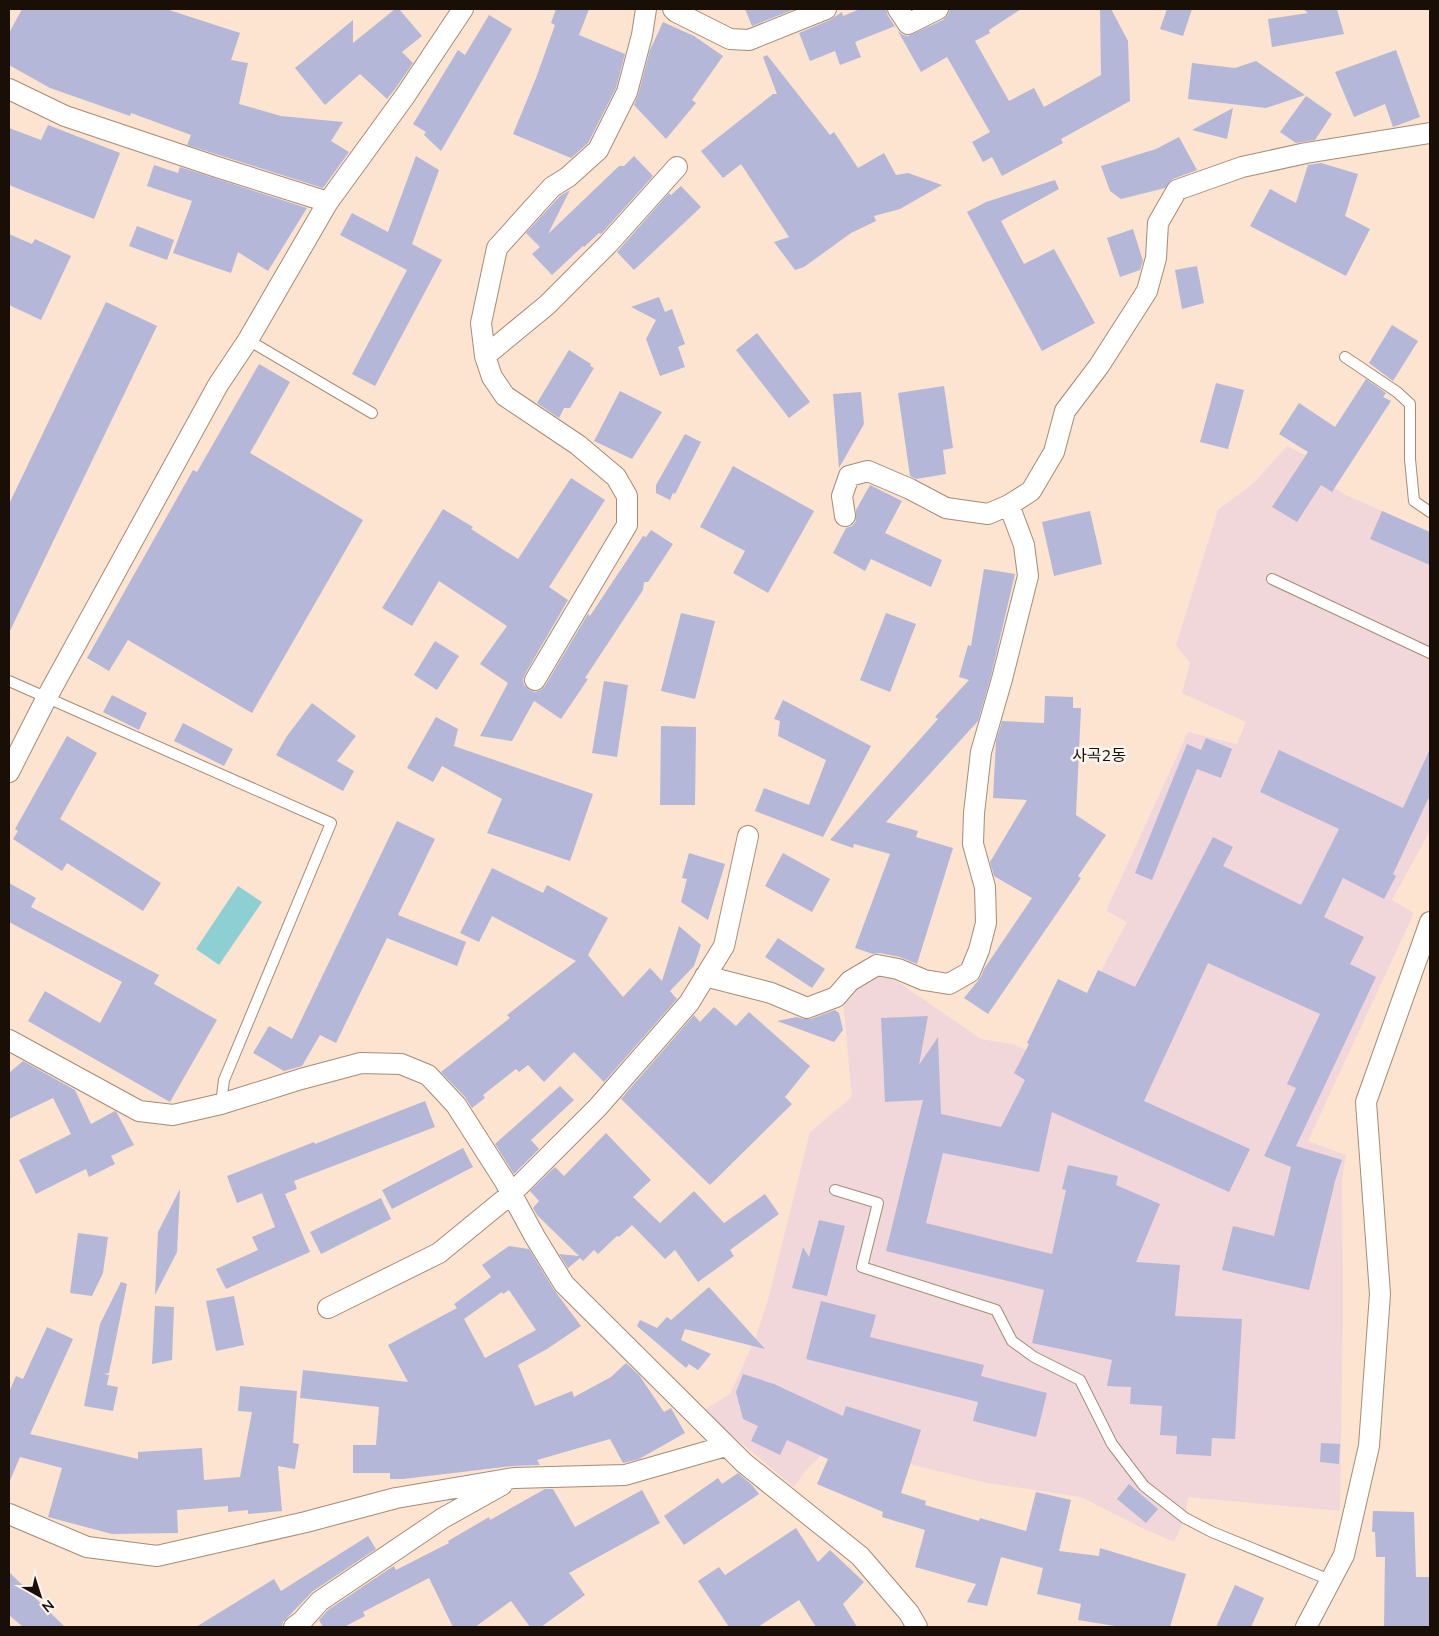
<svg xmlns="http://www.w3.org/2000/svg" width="1439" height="1636" font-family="'Nunito Sans','Noto Sans KR',sans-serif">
<rect width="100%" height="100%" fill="#fce4d0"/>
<path fill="#f2d7da" d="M1287 446 1324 464 1315 477 1348 496 1430 532V831L1392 900 1414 913 1308 1141 1346 1155 1342 1180 1343 1305 1340 1511 1188 1497 1185 1518 1174 1542 1144 1529 1081 1497 987 1483 832 1445 806 1470 794 1487 703 1411 730 1394 755 1339 768 1300 810 1132 852 1097 843 1001 864 981 888 975 981 1039 1012 1044 1053 1061 1127 922 1106 911 1188 732 1237 744 1246 722 1182 693 1190 663 1176 645 1218 510 1254 483Z"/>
<path fill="#8ecfd4" d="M238 886 262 902 219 965 196 949Z"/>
<path fill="#b4b7d8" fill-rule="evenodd" d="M22 9H166L240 33 231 60 248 63 239 104 281 116 343 122 331 141 349 152 323 188 187 145 191 135 131 113 130 116 50 88 9 65V33Z
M395 9H399L422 36 402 52 413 63 395 89 387 99 360 74 325 105 295 68 353 20V43Z
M556 9H589L579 35 625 54 616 88 588 143 571 158 513 134 536 78 555 25 551 23Z
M745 9H795L752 26Z
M860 9H886L888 16 898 31 903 35 908 36 943 20 948 15 950 9H1021L989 30 990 33 975 41 1009 101 1034 88 1044 107 1101 75 1100 9H1111L1128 41 1130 101 1061 139 1063 143 1002 176 992 157 983 162 972 142 990 132 947 57 921 72 895 26 855 42 861 57 840 65 835 51 810 61 799 33 830 20 842 12 843 16Z
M1167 9H1192L1183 36 1160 29Z
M1303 9H1337L1344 34 1272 47 1268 19 1308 13Z
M489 15 512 29 441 151 424 135 426 132 413 124 458 50 465 55Z
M663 22 694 36 723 56 692 100 696 103 666 139 634 105 638 95 650 50Z
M1396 50 1420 117 1393 127 1385 104 1354 117 1335 72Z
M767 55 830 135 834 132 858 168 884 153 896 175 908 173 942 185 900 209 874 216 876 221 851 233 804 267 795 270 774 242 789 237 741 164 723 178 701 151 773 94H777L763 57Z
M1256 61 1305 95 1266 108 1188 99 1192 63 1235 68Z
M1306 96 1332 114 1315 140 1296 143 1280 132Z
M1233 108 1227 139 1192 130Z
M48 125 120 153 94 219 9 185V128L41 140Z
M1179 137 1197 170 1173 179 1165 188 1121 199 1110 191 1101 166 1156 149Z
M416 156 439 170 412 244 442 260 375 386 352 374 407 270 340 235 352 213 388 232Z
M634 156 653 176 601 234 599 233 584 247 583 246 552 275 532 254 540 247 526 233 560 196 570 190 548 234 619 166H624Z
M1321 163 1358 174 1345 216 1370 229 1346 276 1250 226 1270 189 1296 203 1308 165Z
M154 165 178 173 180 167 307 208 268 271 238 252 231 273 173 253 192 201 147 186Z
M1055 180 1059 189 1001 221 1024 264 1054 249 1095 323 1042 351 967 212 986 202Z
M681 186 701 207 634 270 617 252 669 193 671 195Z
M137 226 174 240 167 260 129 246Z
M1133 229 1143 261 1140 270 1120 277 1107 238Z
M9 234 32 244 35 239 71 256 41 320 9 305Z
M1197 266 1204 303 1182 309 1175 270Z
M659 297 665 312 672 309 685 344 678 347 685 367 660 376 646 339 656 320 631 307Z
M106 302 157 326 9 633V504Z
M1392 325 1418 341 1393 381 1369 363Z
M757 333 810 402 789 418 736 350Z
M569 350 591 364 590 366 594 368 570 408H564L559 418 537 403Z
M259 364 290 382 250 453 363 520 252 713 128 640 109 671 87 658 193 470 197 472Z
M1366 379 1386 393 1383 397 1391 401 1332 492 1321 485 1297 522 1272 507 1308 452 1279 434 1299 403 1335 427Z
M1216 383 1244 390 1228 449 1200 442Z
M944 386 953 448 943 450 946 474 916 479 910 476 898 393Z
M620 391 662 412 632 459 594 441Z
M861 392 864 424 839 468 833 394Z
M685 434 701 442 675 494 673 493 670 500 656 493V485Z
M733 466 814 511 768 593 733 573 745 551 700 527Z
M571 478 605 500 549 587 568 600 525 674 523 680 524 685 529 690 535 692 541 690 545 686 588 614 590 616 643 536 646 537 651 530 673 544 648 582H644L643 590 585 678 588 679 561 719 534 701 512 741 480 736 508 683 480 664 507 626 439 581 412 626 382 608 443 509 473 527 471 529 518 559Z
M870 485 902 501 885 533 942 560 931 587 871 559 865 571 833 553 846 528 852 526 856 521V510Z
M1090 511 1102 564 1054 576 1042 522Z
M1382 511 1430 532V565L1370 539Z
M984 569 1015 574 991 676 978 721 886 822 918 831 916 837 953 848 917 964 900 957 879 953 873 954 855 948 890 854 854 844 853 848 830 840 938 719 935 717 969 680 959 677 968 645 971 646Z
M681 613 715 621 695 699 661 691Z
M886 613 916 624 890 692 860 680Z
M435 641 459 656 437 690 414 675Z
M604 681 628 685 617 757 592 753Z
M112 695 147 713 139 730 103 712Z
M1045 696 1073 697V708H1081L1076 815 1106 835 1078 876 1081 878 988 1014 964 998 981 977 984 969 1032 898 994 876 990 862 1027 800 993 798 996 741 1002 721 1044 723Z
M783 700 871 746 823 837 755 811 764 788 809 805 826 760 778 736 780 721 774 719Z
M312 703 356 736 337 761 354 771 343 791 276 755 287 736Z
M436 717 458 729 454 746 593 794 570 861 487 833 502 799 442 766 433 782 407 768Z
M183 723 233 749 224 766 174 741Z
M661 726 696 727 695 805H660Z
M67 736 97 753 60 819 161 883 143 911 67 863 62 871 13 839 18 831 15 829Z
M1206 738 1232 749 1221 778 1197 769 1152 880 1135 873 1187 744 1201 750Z
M1430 749V795L1393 874 1396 876 1384 899 1343 878 1324 917 1364 937 1350 964 1376 977 1296 1146 1342 1160 1335 1181 1309 1290 1222 1270 1233 1226 1274 1236 1291 1167 1264 1156 1296 1088 1287 1084 1320 1014 1208 963 1144 1101 1250 1149 1229 1192 1052 1112 1039 1172 943 1153 926 1223 1052 1254 1066 1190 1062 1189 1068 1165 1118 1176 1116 1185 1160 1204 1136 1262 1180 1265 1175 1316 1242 1319 1235 1439 1212 1438 1211 1456 1176 1454 1177 1436 1160 1435 1162 1406 1130 1404 1131 1387 1107 1386 1112 1360 1032 1343 1044 1290 886 1251 923 1100 885 1102 881 1018 928 1016 919 1065 938 1037 941 1114 1001 1127 1025 1080 1014 1073 1029 1044 1027 1043 1058 979 1087 993 1098 970 1135 987 1213 837 1233 847 1223 866 1301 905 1339 829 1260 792 1279 750 1403 808Z
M397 821 435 839 398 915 466 942 457 966 387 938 336 1043 320 1035 302 1066 284 1071 253 1053 269 1026 292 1039Z
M689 853 725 864 708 920 681 902 687 879 682 878Z
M783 853 830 879 812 912 765 886Z
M492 868 543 893 547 885 608 918 588 955 623 997 650 968 662 981 679 926 701 945 694 966 670 991 677 999 604 1082 574 1052 544 1082 528 1065 519 1072 516 1069 483 1095 485 1098 472 1108 465 1097 441 1072 510 1018 507 1015 576 961 492 916 479 942 460 933Z
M9 883 36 898 31 907 159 975 154 984 217 1020 170 1102 28 1021 45 991 100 1023 122 982 9 922Z
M778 938 825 969 812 988 765 957Z
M714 1007 736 1026 749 1012 810 1066 785 1097 792 1104 710 1185 621 1099 694 1015 700 1022Z
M835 1010 839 1013 843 1030 834 1042 777 1021 797 1017 803 1019H811Z
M23 1061 75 1090 91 1124 115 1111 117 1113 134 1145 111 1156 115 1164 89 1177 86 1169 36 1194 19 1160 71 1134 53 1098 9 1119V1073Z
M560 1086 574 1100 531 1140 539 1149 514 1174 495 1144Z
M425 1101 435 1127 294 1181 297 1189 285 1194 310 1252 226 1289 216 1269 258 1250 252 1237 275 1227 262 1193 237 1203 227 1176 314 1142 315 1144Z
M606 1133 651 1180 633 1197 660 1223 694 1191 724 1223 765 1194 779 1214 730 1250 734 1256 698 1282 675 1250 665 1259 632 1225 619 1237 617 1236 598 1254 594 1250 583 1261 580 1258 568 1268 559 1254 579 1256 537 1215 533 1208 539 1201 530 1191 555 1167 564 1176Z
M463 1148 473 1167 392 1209 382 1190Z
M180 1189 177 1252 155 1295 158 1232Z
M381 1198 391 1219 321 1254 310 1232Z
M819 1220 845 1226 827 1296 792 1288 803 1247 809 1257Z
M78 1233 108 1237 103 1273 92 1296 70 1293Z
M509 1246 529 1249 554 1290 581 1326 547 1349 518 1365 535 1406 572 1391 574 1397 611 1377 626 1363 639 1375 664 1412 671 1408 685 1433 639 1459 623 1463 610 1439 537 1460 540 1465 512 1466 403 1479H390V1473H353V1445H376L379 1407 300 1398 303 1370 408 1382 388 1345 457 1308 454 1304 491 1277 482 1265ZM509 1290 536 1330 485 1358 463 1317 464 1319 502 1292 503 1294Z
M121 1282 127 1284 109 1373 104 1374 109 1375 107 1385 118 1387 113 1411 84 1406 100 1324Z
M709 1287 765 1349 685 1329 681 1340 711 1354 698 1370 689 1364 686 1368 637 1326 640 1320 657 1328 667 1317 671 1320Z
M234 1296 244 1345 216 1351 206 1301Z
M821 1301 876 1315 870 1337 984 1365 981 1376 1047 1393 1036 1437 973 1421 978 1402 806 1359Z
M155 1306 174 1307 172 1360 152 1364Z
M47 1327 73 1339 30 1434 138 1459V1452L202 1448 204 1480 240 1477 252 1412 238 1411 240 1386 297 1391 293 1443 299 1444 295 1469 278 1466 282 1511 248 1514V1510L228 1512V1506L177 1510 178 1533 112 1534 48 1517 62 1468 20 1457 9 1483V1392L16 1376 23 1379Z
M743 1374 774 1384 843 1416 846 1406 921 1430 901 1493 926 1501 925 1505 979 1521 980 1518 1026 1531 1036 1492 1071 1500 1059 1551 1099 1556 1100 1548 1186 1574 1170 1627H1121L1078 1620 1081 1604 1037 1594 1043 1568 1001 1557 987 1606 967 1602 976 1584 915 1567 925 1530 882 1517 883 1512 817 1484 828 1459 787 1440 780 1455 751 1441 758 1426 743 1419 736 1392Z
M1321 1443 1340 1444 1339 1464 1320 1462Z
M738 1473 752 1485 759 1494 684 1545 664 1516 718 1478 722 1484Z
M1129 1484 1158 1509 1146 1523 1117 1499Z
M545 1489H553L575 1527 642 1490 660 1523 569 1573 585 1595 541 1627H530L511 1601 475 1627H453L429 1578 363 1612 365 1616 344 1627H323L319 1620 328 1610 389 1569 394 1566 396 1570 449 1543 448 1541 489 1517 490 1520Z
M1373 1511 1414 1512 1416 1577H1430V1627H1384L1385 1557H1376L1375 1532H1372Z
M796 1528 818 1562 830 1550 864 1582 843 1604 857 1627H816L799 1600 758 1627H729L698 1581 719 1567 725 1575Z
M368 1536 376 1549 313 1591 287 1618 283 1622 282 1627H196L274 1579 281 1591Z
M9 1572 65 1627H23L9 1615Z
M1235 1585 1264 1598 1251 1627H1216Z"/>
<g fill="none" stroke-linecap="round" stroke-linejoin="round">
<defs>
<path id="service" d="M248 340 372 413
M1345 357 1397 392 1410 404V459L1414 501 1430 512
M1272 579 1430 653
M9 681 331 823 224 1080 221 1104
M835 1190 878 1203 862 1267 996 1310 1012 1341 1034 1357 1080 1380 1112 1444 1144 1486 1185 1518 1212 1532 1330 1580"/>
<path id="minor" d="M673 9 676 12 730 39 749 40 826 9
M898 9 908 24 938 9
M9 89 65 116 217 167 328 202
M485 356 547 305 608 244 677 167
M845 516 842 496 849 476 868 471 910 489 946 508 988 514 1009 505 1031 491 1054 452 1065 411 1099 366 1147 291 1156 258 1158 223 1177 190 1242 167 1306 153 1430 133
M535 680 627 525V496L616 477 578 445 505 396 492 377 485 356 481 323 497 248 552 187 568 177 598 150 627 92 642 35 646 9
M9 772 47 697 218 385 248 340 328 202 405 96 463 9
M705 976 771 993 807 1008 836 997 850 981 877 965 898 969 924 980 949 984 970 972 979 950 986 923 985 887 973 844 974 813 981 752 1002 679 1028 576 1024 545 1009 505
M9 1040 139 1111 173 1115 221 1104 301 1079 361 1063 401 1064 428 1075 456 1105 504 1180 535 1237 564 1284 744 1463 860 1556 909 1613 917 1627
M328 1308 439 1253 511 1194 598 1107 689 1003 724 946 748 836
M9 1514 87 1547 157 1556 306 1522 396 1498 514 1478 625 1475 726 1446
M294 1627 302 1621 320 1601 443 1518 502 1485
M1306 1627 1344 1555 1369 1446 1380 1294 1366 1102 1430 922"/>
</defs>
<use href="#service" stroke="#a78b75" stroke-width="12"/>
<use href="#minor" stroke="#a78b75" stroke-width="22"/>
<use href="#service" stroke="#fff" stroke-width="10"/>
<use href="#minor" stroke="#fff" stroke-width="20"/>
</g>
<g text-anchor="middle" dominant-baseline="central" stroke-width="5" stroke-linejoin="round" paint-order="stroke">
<g font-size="16" fill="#190f07" stroke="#fbf5f0">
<text x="1099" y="756">사곡2동</text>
</g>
</g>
<rect width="1439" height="1636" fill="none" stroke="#190f07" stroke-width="20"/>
<g transform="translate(40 1596) rotate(141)" stroke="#fbf5f0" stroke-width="4" paint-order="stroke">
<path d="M0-4L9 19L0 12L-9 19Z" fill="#190f07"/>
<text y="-8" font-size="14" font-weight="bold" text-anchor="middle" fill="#190f07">N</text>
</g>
</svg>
